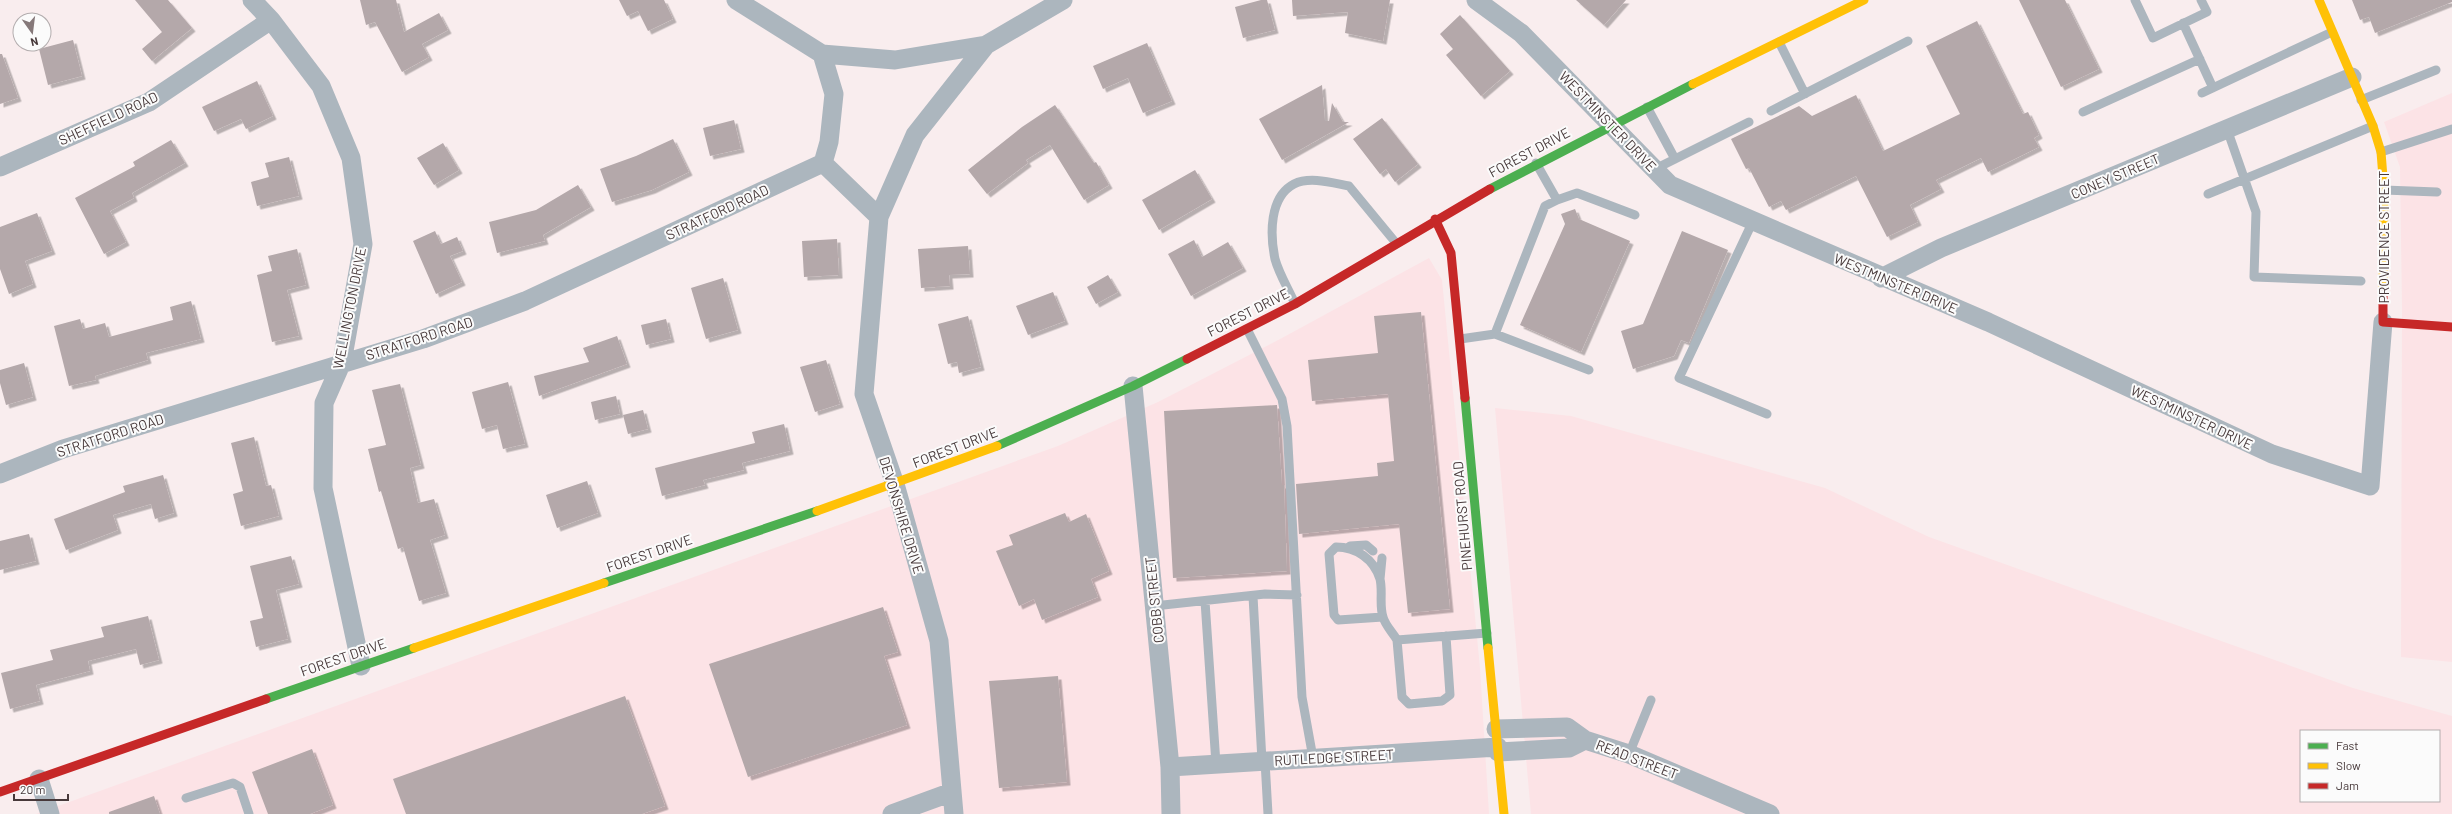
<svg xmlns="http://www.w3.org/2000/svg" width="2452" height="814" font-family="Barlow,sans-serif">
<defs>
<filter id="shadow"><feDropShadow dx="3.5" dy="3.5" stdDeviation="0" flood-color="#0004"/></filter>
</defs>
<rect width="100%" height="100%" fill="#f9edee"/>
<path fill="#fce3e6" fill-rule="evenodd" d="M2452 93V662L2401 657 2402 308 2400 167 2384 122Z
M1429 258 1442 280 1480 668 1489 814H36L1058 446 1158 402 1282 338Z
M1495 408 1571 416 1825 488 1929 537 2353 688 2452 716V814H1531ZM2301 731H2439V801H2301Z"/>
<path fill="#b4a8aa" filter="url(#shadow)" d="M135 0H168L192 28 152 61 142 49 162 32Z
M360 0H396L404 32 439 13 448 30 422 44 429 57 402 72 375 22 366 25Z
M619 0H664L673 19 648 31 638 11 627 16Z
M1261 0H1267L1275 30 1243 38 1235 7Z
M1292 0H1390L1383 41 1345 33 1348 12 1293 16Z
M1576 0H1626L1604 25Z
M2019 0H2065L2099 69 2061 87Z
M2352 0H2452V2L2375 33 2369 17 2360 20Z
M1460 15 1510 71 1481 96 1446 55 1453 49 1440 34Z
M1977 21 2023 114 2028 112 2039 135 2034 138 2039 147 1988 172 1981 158 1936 180 1941 189 1910 205 1918 222 1887 237 1856 176 1786 210 1781 201 1769 207 1749 168 1746 169 1731 139 1799 106 1812 116 1856 95 1883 151 1960 114 1926 46Z
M73 40 82 76 48 85 39 49Z
M1147 43 1172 101 1143 113 1128 78 1103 89 1093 66Z
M0 54H2L18 98 0 104Z
M257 81 273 116 246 129 241 119 214 131 202 107Z
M1322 85 1325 121H1329L1332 103 1343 122H1349L1282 160 1259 119Z
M1055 105 1094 163 1096 162 1109 185 1084 200 1050 145 1026 160 1028 163 987 194 968 170 1022 127Z
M1382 118 1418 164 1395 182 1386 169 1380 174 1353 139Z
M734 120 741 149 710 156 703 128Z
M673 139 689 172 652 190 612 202 600 169 636 156Z
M171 140 185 163 132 193 134 198 110 211 126 242 104 254 75 198 135 166 133 162Z
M443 143 459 170 434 185 417 158Z
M289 157 299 196 257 206 251 182 269 177 265 163Z
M1195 170 1212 199 1159 230 1142 200Z
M578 185 591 207 543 235 545 241 497 253 489 222 536 210Z
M1575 209 1579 219 1630 241 1581 352 1520 325 1565 224 1561 214Z
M37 213 52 251 25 261 33 284 9 294 0 269V227Z
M435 231 441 244 457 237 463 251 450 256 462 282 436 294 413 241Z
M1682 231 1728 250 1689 343 1681 340 1674 356 1633 369 1621 331 1643 324Z
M837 239 839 275 804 277 802 241Z
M1194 240 1202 257 1228 242 1243 268 1191 296 1168 254Z
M968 246 970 274 949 275 950 286 921 288 918 249Z
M297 249 306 285 287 290 299 336 272 342 257 275 272 271 268 256Z
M1108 275 1118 292 1096 304 1087 287Z
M723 278 738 330 706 339 691 288Z
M1053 292 1065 321 1028 335 1016 306Z
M191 301 201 339 146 353 148 360 95 376 96 380 69 386 54 326 80 319 83 329 105 323 109 337 173 320 170 307Z
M1421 312 1450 609 1408 613 1399 524 1299 534 1296 484 1378 476 1377 463 1394 461 1388 394 1312 401 1308 360 1378 353 1374 316Z
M968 316 981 367 959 373 957 362 948 364 938 324Z
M666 319 671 339 646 345 641 325Z
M617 336 627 364 539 396 534 376 589 362 583 348Z
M826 360 840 404 815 412 800 367Z
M24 363 33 397 6 405 0 383V370Z
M508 382 525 444 503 449 497 425 482 429 472 392Z
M400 384 421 465 410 468 418 503 434 499 445 535 430 540 446 593 419 601 403 547 398 549 381 491 379 492 368 449 386 445 372 390Z
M616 396 620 414 595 420 591 402Z
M1277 405 1282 485H1284L1287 571 1173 578 1164 411Z
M643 410 648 429 628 434 623 415Z
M784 424 790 451 742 463 744 470 703 480 705 485 662 496 655 468 755 443 752 432Z
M254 437 266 486 271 485 279 516 241 526 233 494 243 491 231 443Z
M163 475 174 513 155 519 151 504 113 515 118 530 66 550 54 519 125 492 123 486Z
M587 481 598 513 557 528 546 495Z
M1065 513 1069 522 1086 514 1109 571 1091 579 1098 597 1042 620 1034 599 1019 606 996 551 1013 545 1009 535Z
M29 534 36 561 0 570V541Z
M291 556 299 584 276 590 288 639 256 647 250 621 263 618 250 566Z
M883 607 898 652 884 656 907 725 748 777 709 664Z
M148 616 159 660 140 665 136 649 88 661 90 671 36 685 40 701 10 709 1 673 53 660 50 650 104 637 101 627Z
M1058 676 1067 782 999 788 989 681Z
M625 696 665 806 642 814H406L393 779Z
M312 749 333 805 310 814H268L252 772Z
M154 796 160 814H109V812Z"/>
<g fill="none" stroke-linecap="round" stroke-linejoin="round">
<path stroke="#acb6be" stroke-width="9" d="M2135 0 2153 38 2207 12 2201 0
M2183 23 2213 88
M1779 42 1805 94
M2202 93 2332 32
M2361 100 2436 70
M1647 107 1675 159
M1771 111 1908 41
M2083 112 2200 59
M2227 129 2256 212 2254 277 2361 281
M2381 152 2452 129
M1536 163 1557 200 1577 193 1635 215
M1655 169 1749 122
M2384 190 2437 192
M2208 194 2373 126
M1753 221 1679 378 1767 414
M1295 304C1289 290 1279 274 1275 259 1270 235 1269 197 1294 184 1310 176 1333 183 1349 186L1396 243
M1247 329 1282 399 1287 426 1302 697 1313 758
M1495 334 1545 206 1557 200
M1460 339 1495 334 1589 370
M1350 546 1366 545 1373 551
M1380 579 1382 558
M1253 596 1262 761
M1205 601 1216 764
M1154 606 1265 594 1297 595
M1383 617 1338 620 1334 615 1329 554 1336 547C1356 547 1374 559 1380 579 1383 591 1379 605 1383 617 1385 625 1393 633 1397 640
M1446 636 1450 695 1442 701 1409 704 1402 697 1397 640 1487 633
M1629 754 1651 700
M1265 761 1268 814
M186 798 233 783 240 787 249 814"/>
<path stroke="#acb6be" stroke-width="19" d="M252 0 271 20 321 86 351 158 363 244 342 362 324 403 323 488 361 666
M736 0 822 54 834 94 829 142 823 163
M1476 0 1521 33 1670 185 1988 322 2272 454 2370 486 2383 322
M822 54 895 60 986 45 1063 0
M823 163 879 217
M0 167 149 102 271 20
M1881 278 1941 248 2352 77
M1133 386 1170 767 1171 814
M0 474 63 449 423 339 525 301 823 163
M1496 729 1567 727 1585 740 1629 754 1770 814
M1498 752 1569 748 1585 740
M1170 767 1498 747
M39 779 50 814
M892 814 952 792
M954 814 939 641 895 484 864 394 879 217 915 135 986 45"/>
<path stroke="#4caf50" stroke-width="9" d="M1490 189 1693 84
M1465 398 1488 648
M997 446 1133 386 1187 359
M604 583 817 511
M266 699 414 648"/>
<path stroke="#ffc107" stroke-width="9" d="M2319 0 2373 126 2381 152 2384 190 2383 294
M1693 84 1864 0
M817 511 997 446
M414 648 604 583
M1488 648 1504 814"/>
<path stroke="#c62828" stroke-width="9" d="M1435 219 1451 253 1465 398
M2383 294V322L2452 327
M1187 359 1295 304 1490 189
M0 792 266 699"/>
</g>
<g text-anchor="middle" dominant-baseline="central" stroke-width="4" stroke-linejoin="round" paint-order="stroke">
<g font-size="14" fill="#47393a" stroke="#fbfbfb">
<text transform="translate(108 118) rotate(-25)">SHEFFIELD ROAD</text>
<text transform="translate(1608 121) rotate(46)">WESTMINSTER DRIVE</text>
<text transform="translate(1529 152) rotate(-28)">FOREST DRIVE</text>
<text transform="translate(2115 176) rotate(-23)">CONEY STREET</text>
<text transform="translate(717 212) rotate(-25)">STRATFORD ROAD</text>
<text transform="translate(2383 237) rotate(-90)">PROVIDENCE STREET</text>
<text transform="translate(1896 283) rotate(23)">WESTMINSTER DRIVE</text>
<text transform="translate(349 308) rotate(-79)">WELLINGTON DRIVE</text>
<text transform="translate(1248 312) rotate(-27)">FOREST DRIVE</text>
<text transform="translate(419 338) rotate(-18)">STRATFORD ROAD</text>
<text transform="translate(2192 417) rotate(25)">WESTMINSTER DRIVE</text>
<text transform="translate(110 435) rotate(-18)">STRATFORD ROAD</text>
<text transform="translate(955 447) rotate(-21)">FOREST DRIVE</text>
<text transform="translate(902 515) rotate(73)">DEVONSHIRE DRIVE</text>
<text transform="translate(1462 516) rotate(-95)">PINEHURST ROAD</text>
<text transform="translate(649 553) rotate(-19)">FOREST DRIVE</text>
<text transform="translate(1154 600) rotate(-96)">COBB STREET</text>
<text transform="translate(343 657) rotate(-19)">FOREST DRIVE</text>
<text transform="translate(1334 757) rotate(-3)">RUTLEDGE STREET</text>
<text transform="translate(1637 759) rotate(21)">READ STREET</text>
</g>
</g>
<rect x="2300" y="730" width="140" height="72" fill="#fbfbfb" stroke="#b3adae"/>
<rect x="2308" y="743" width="20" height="6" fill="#4caf50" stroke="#b3adae"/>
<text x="2336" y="750" font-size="12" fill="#47393a">Fast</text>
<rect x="2308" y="763" width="20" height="6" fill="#ffc107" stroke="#b3adae"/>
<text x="2336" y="770" font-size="12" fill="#47393a">Slow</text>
<rect x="2308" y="783" width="20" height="6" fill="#c62828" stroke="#b3adae"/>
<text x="2336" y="790" font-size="12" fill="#47393a">Jam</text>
<g transform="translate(32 32) rotate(166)"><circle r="19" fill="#fbfbfb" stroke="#b3adae"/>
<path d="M0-3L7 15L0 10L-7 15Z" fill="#857879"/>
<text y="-6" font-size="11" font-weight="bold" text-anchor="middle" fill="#47393a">N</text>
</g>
<path d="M14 794v6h54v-6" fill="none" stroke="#47393a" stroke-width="2"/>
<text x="20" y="794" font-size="12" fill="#47393a" stroke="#fbfbfb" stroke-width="3" paint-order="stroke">20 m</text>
</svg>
